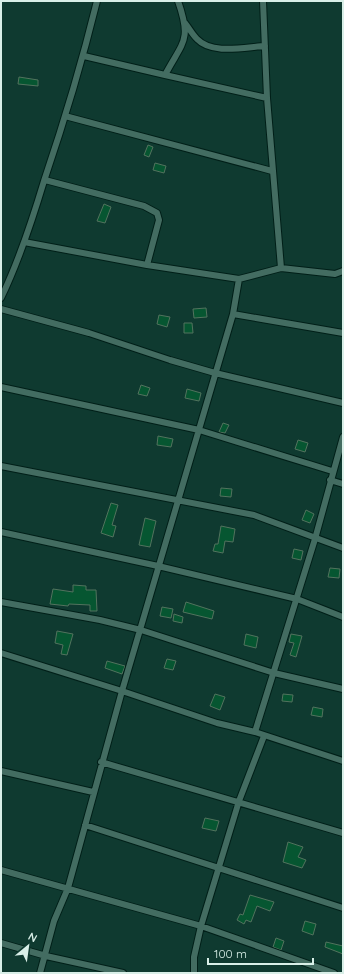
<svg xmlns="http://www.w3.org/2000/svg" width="344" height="974" font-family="Quicksand,sans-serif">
<rect width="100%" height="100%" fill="#0f3a30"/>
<path fill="#065631" stroke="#52735e" d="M19 77 38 80V86L18 84Z
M148 145 153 147 149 157 144 155Z
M155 163 166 166 164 173 153 170Z
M104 204 111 207 105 223 97 221Z
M206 308 207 317 194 318 193 309Z
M159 315 170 317 167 327 157 324Z
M184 323H192L193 333H184Z
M141 385 150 388 147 396 138 394Z
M187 389 201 393 199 401 185 398Z
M223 423 229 425 225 433 219 432Z
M158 436 173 439 171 447 157 445Z
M298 440 308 443 305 452 295 449Z
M221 488 232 489 231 497 220 496Z
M111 503 118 505 112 525 116 526 113 537 101 533Z
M306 510 314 514 310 523 302 520Z
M145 518 156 521 150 547 139 545Z
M221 526 235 529 233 542 225 541 223 553 213 551 215 544H218Z
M294 549 303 551 301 560 292 558Z
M330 568 340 569 339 578 328 577Z
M73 585 86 586V590H96L97 611H90V605L69 604 68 606 50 604 53 589 73 592Z
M186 602 214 611 212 619 183 612Z
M162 607 173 609 171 618 160 616Z
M174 614 183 617 182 623 173 621Z
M57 631 73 634 67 655 61 654 63 645 55 643Z
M246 634 258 637 256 648 244 645Z
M291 634 302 636 296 657 290 655 294 643 289 642Z
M167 659 176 661 173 670 164 668Z
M107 661 125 666 122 674 105 668Z
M215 694 225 697 220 710 210 706Z
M283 694 293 695 292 702 282 701Z
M313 707 323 709 322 717 311 715Z
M205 818 219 821 216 831 202 828Z
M288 842 303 847 298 857 306 860 302 868 283 862Z
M250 895 274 902 270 911 257 906 251 922 246 920 244 924 237 920 240 914 243 915Z
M305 921 316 924 313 935 302 931Z
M276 938 284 941 281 950 273 947Z
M326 942 343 946V954L325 947Z"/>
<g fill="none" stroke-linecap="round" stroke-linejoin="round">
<defs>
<path id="minor" d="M263 1 267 98
M185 23C189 28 192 34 197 39 212 55 245 47 265 46
M84 56 165 75C183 41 192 41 178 1
M165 75 267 98 281 268
M65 116 272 171
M45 180 144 206 157 213 159 220 147 265
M24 242 147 265 239 279 281 268 335 274 343 271
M239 279 233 314 122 691 217 723 255 732 343 761
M1 298C19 261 32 221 44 181 64 122 82 62 97 1
M1 309 89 333 170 360 215 373 343 403
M233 314 343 333
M1 387 199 430 332 471
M1 466 254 515 343 548
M330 480 343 484
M1 532 158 566 297 599 343 617
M1 602 100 620 141 630 274 673 343 689
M1 653 122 691 68 888 54 921 40 973
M255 732 315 539 343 437
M101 762 343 833
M1 771 93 792
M85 825 343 908
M1 870 201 926 334 973
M1 943 46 956 123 973
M194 973V957L201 926 239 801 264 736"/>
</defs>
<use href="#minor" stroke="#011f18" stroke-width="8"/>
<use href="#minor" stroke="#436c61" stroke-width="6"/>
</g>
<rect width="344" height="974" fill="none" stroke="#d9efe8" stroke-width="4"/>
<g transform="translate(28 946) rotate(29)" stroke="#0f3a30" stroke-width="3" paint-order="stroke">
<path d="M0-3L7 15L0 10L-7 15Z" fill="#d9efe8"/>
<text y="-6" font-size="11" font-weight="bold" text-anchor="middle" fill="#d9efe8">N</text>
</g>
<path d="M208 958v6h105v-6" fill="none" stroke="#d9efe8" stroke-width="2"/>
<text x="214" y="958" font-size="12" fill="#d9efe8" stroke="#0f3a30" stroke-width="3" paint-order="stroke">100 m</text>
</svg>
